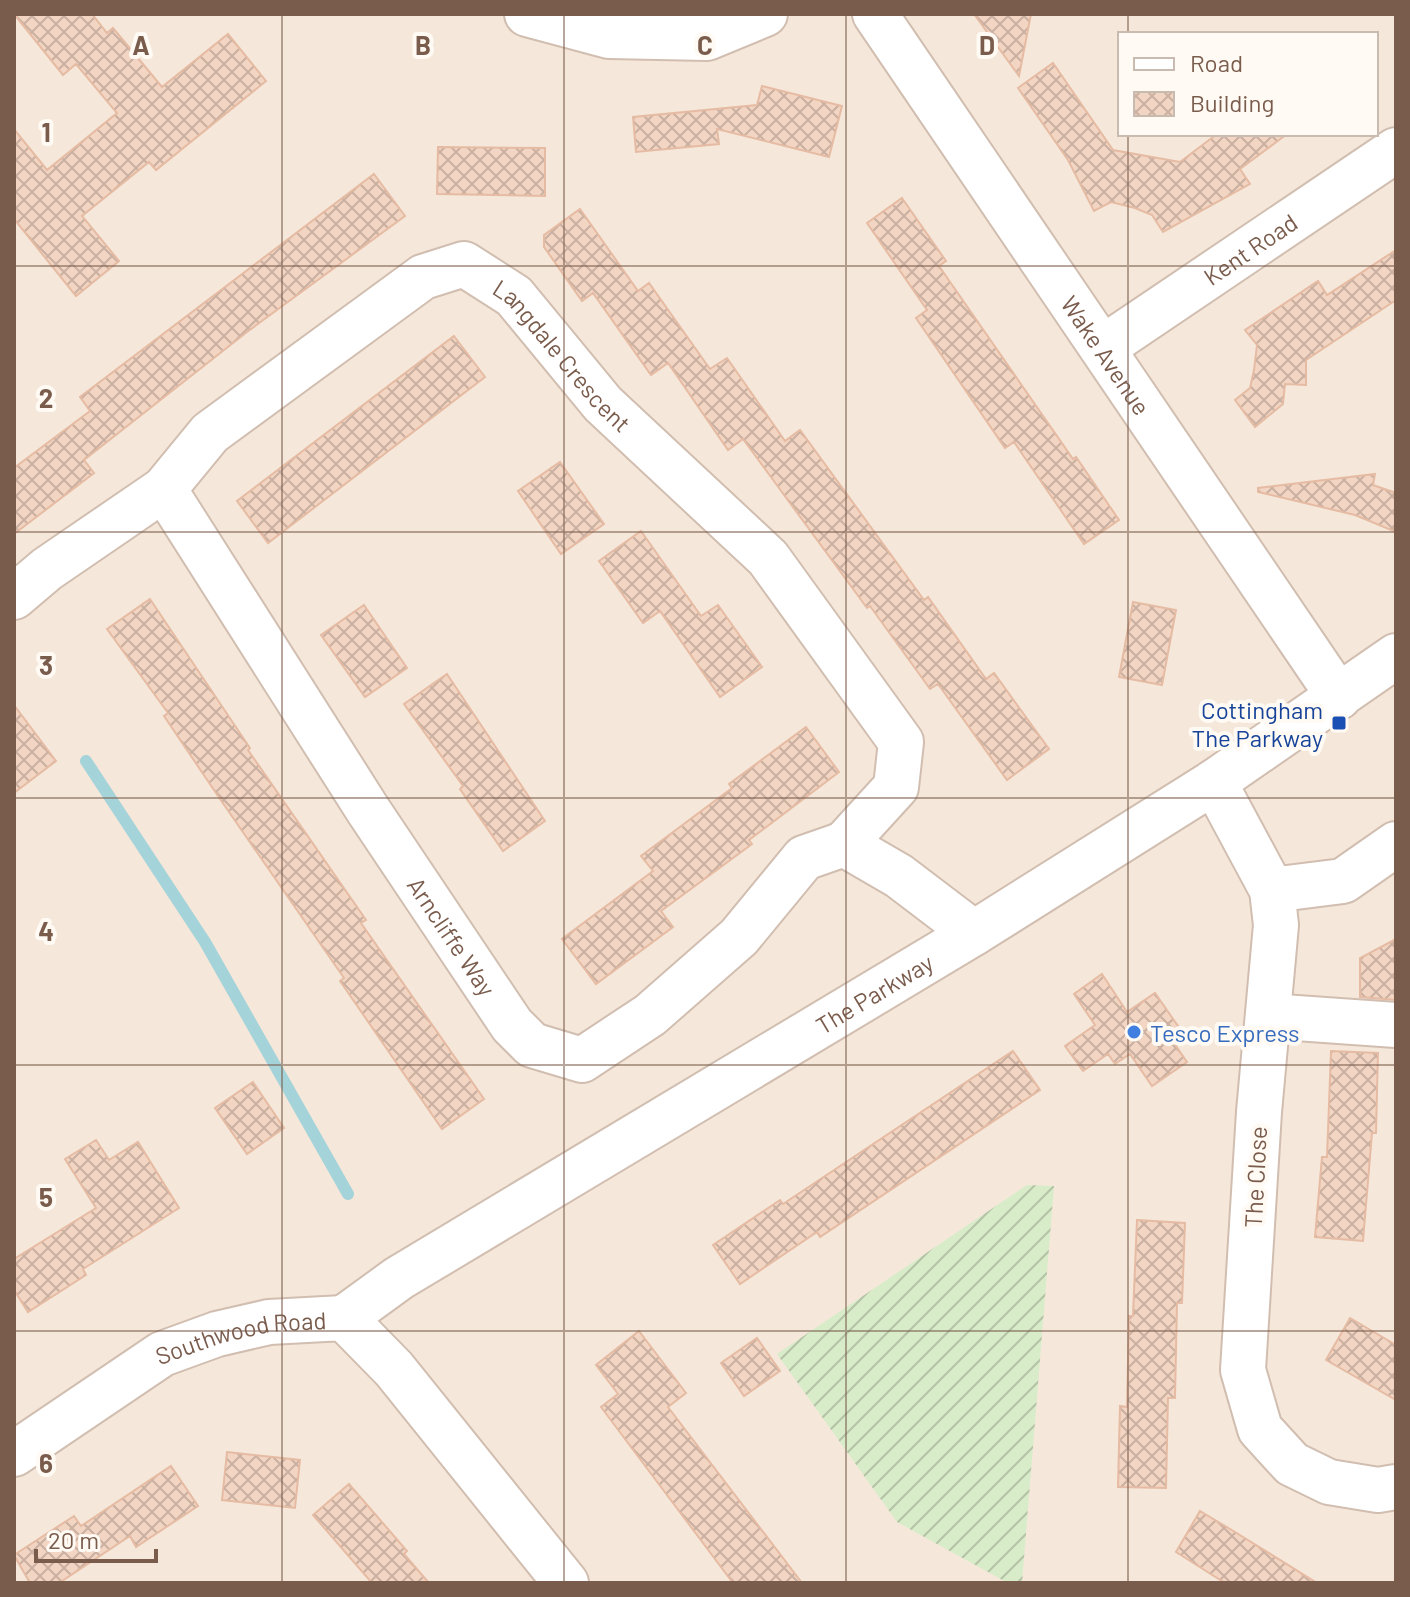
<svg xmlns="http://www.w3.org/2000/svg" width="1410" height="1597" font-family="Barlow,sans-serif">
<defs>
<pattern id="garden-furrows" width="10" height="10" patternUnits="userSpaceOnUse" patternTransform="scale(2)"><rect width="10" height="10" fill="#d8ecc9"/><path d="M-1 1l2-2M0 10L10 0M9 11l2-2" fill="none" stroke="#b4c2a5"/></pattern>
<pattern id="building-cross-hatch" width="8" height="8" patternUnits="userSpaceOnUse" patternTransform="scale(2)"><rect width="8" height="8" fill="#f3d5c3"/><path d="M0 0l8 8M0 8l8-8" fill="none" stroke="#cab0a1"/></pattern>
</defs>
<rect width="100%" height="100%" fill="#fdf6ec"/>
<path fill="#f5e8da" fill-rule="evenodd" d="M14 14H1396V1583H14ZM1120 34H1376V134H1120Z"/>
<path fill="url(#garden-furrows)" d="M1027 1185 1054 1186 1022 1583H1008L897 1522 777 1354Z"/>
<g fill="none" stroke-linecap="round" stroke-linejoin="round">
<path stroke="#a5d3da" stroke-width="12" d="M86 761 205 942 348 1194"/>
</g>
<path fill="url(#building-cross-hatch)" stroke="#e6bba3" stroke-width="2" d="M14 14H92L107 33 113 28 162 87 228 34 266 81 156 170 149 162 82 216 119 261 76 296 14 219V129L47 170 117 113 76 64 63 75Z
M974 14H1031L1019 76Z
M1053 63 1113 150 1180 162 1217 134H1287L1240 169 1250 184 1163 232 1152 215 1135 208 1111 202 1094 211 1068 160 1018 88Z
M762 86 842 106 829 157 717 129 719 144 636 152 633 117 757 105Z
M438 147 545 148V196L437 194Z
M374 174 405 216 247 332 84 460 94 473 14 534V468L90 411 80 397Z
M902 198 946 261 939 266 1073 459 1076 457 1119 520 1084 544 1014 442 1005 448 916 318 927 310 867 223Z
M580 209 638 291 649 283 710 369 727 358 785 441 800 430 924 600 928 597 986 679 994 673 1049 749 1007 780 938 684 930 689 870 606 867 608 743 439 728 450 668 363 651 375 593 293 582 301 544 247V235Z
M1396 250V300L1306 360V385L1285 384 1283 404 1255 427 1235 400 1250 388 1254 370 1257 345 1245 330 1318 281 1327 295Z
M454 336 485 377 268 543 237 501Z
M560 462 604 524 561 554 518 491Z
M1375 474 1373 485 1396 493V532L1355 515 1258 492V488Z
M641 531 701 616 718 605 762 667 720 697 660 611 643 623 599 561Z
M150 599 250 748 248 750 366 920 361 923 484 1099 442 1129 340 981 344 978 220 799 164 716 168 713 107 629Z
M1133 602 1176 610 1162 685 1119 677Z
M364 605 407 668 365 697 321 635Z
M447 674 545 821 503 851 460 789 463 786 404 704Z
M14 705 56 761 14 793Z
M806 727 839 772 749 840 752 844 661 911 673 927 596 984 562 939 653 871 641 856 732 788 729 784Z
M1396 939V1000L1360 997V958Z
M1102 974 1127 1012 1155 993 1187 1039 1176 1046 1187 1062 1152 1086 1130 1054 1115 1064 1108 1054 1083 1071 1065 1046 1095 1025 1074 994Z
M1013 1051 1040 1090 820 1237 817 1232 740 1284 713 1245 780 1200 783 1204Z
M1331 1051 1378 1053 1376 1133H1372L1363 1241 1315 1237 1322 1157H1327Z
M253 1082 284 1128 247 1154 215 1108Z
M96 1140 109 1160 138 1142 179 1208 83 1269 86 1275 28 1312 14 1290V1259L96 1208 65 1159Z
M1137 1220 1185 1223 1182 1303H1177L1175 1398H1168L1166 1488 1118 1487 1120 1406 1127 1407 1129 1316H1133Z
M1350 1318 1396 1345V1400L1326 1360Z
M639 1331 686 1393 668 1407 802 1583H733L601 1407 618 1394 596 1365Z
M757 1338 780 1371 744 1396 721 1363Z
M227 1452 300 1460 295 1508 222 1500Z
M171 1466 198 1506 136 1547 130 1536 59 1583H30L14 1555 74 1516 81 1526Z
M349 1484 407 1551 404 1554 429 1583H372L313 1515Z
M1200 1511 1235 1532 1317 1583H1225L1176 1552Z"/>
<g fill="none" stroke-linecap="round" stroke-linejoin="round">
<defs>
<g id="minor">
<path d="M527 14 609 36 707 38 765 14"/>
<path id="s1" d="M875 14 1339 697"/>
<path id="s2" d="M1104 347 1396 150"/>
<path id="s3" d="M164 489 368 810 512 1025 532 1045 582 1060 650 1015 739 937 804 858 844 844"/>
<path id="s4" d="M14 597 47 569 164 489 210 433 423 277 464 264 514 296 603 404 768 558 901 742 896 787 844 844 899 876 974 933"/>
<path d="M1214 782 1272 890 1276 925 1259 1112 1243 1370 1260 1429 1292 1464 1329 1482 1378 1490 1396 1487"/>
<path d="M1272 890 1343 881 1396 844"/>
<path d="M1268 1016 1396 1025"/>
<path id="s5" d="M344 1318 399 1278 974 933 1214 782 1396 656"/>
<path id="s6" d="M14 1454 162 1354 217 1334 269 1322 344 1318 394 1369 566 1583"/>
</g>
</defs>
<use href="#minor" stroke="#d1beb0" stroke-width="48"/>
<use href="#minor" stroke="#fff" stroke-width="44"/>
</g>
<path fill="none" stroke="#7a5c4d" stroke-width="2" stroke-opacity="0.55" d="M282 14V1583M564 14V1583M846 14V1583M1128 14V34M1128 134V1583M14 266H1396M14 532H1396M14 798H1396M14 1065H1396M14 1331H1396"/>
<rect fill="#1a4fb4" stroke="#fffaf3" stroke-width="3" x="1331" y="715" width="16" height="16" rx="4"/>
<circle fill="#3f7fe0" stroke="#fffaf3" stroke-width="3" cx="1134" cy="1032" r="8"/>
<g text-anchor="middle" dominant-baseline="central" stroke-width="8" stroke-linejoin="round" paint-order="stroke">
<g font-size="24" fill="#7a5c4d" stroke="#fffaf3">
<text stroke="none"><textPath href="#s2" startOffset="176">Kent Road</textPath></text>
<text stroke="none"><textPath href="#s1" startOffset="412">Wake Avenue</textPath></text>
<text stroke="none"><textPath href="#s4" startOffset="700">Langdale Crescent</textPath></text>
<text stroke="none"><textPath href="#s3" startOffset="532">Arncliffe Way</textPath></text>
<text stroke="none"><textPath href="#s5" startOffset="622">The Parkway</textPath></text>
<text transform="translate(1255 1177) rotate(-87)">The Close</text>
<text stroke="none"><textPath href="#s6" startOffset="260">Southwood Road</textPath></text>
</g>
<g font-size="24" fill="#164399" stroke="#fffaf3" text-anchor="end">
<text x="1323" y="709">Cottingham<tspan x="1323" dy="28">The Parkway</tspan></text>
</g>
<g font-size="24" fill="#366cbe" stroke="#fffaf3" text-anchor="start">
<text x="1150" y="1032">Tesco Express</text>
</g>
</g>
<g font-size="26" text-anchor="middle" font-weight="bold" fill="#7a5c4d" stroke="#fffaf3" stroke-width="8" stroke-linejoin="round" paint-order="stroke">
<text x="141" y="55">A</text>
<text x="423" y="55">B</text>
<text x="705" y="55">C</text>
<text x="987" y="55">D</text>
<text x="46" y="142">1</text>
<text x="46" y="408">2</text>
<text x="46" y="675">3</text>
<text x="46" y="941">4</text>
<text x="46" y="1207">5</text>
<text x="46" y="1473">6</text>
</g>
<rect width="1410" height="1597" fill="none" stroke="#7a5c4d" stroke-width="32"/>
<rect x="1118" y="32" width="260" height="104" fill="#fffaf3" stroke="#cabbb1" stroke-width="2"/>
<rect x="1134" y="58" width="40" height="12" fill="#ffffff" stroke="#cabbb1" stroke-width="2"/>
<text x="1190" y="72" font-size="24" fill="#7a5c4d">Road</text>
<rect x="1134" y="92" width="40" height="24" fill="url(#building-cross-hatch)" stroke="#cabbb1" stroke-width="2"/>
<text x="1190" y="112" font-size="24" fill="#7a5c4d">Building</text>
<path d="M36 1549v12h120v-12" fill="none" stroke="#7a5c4d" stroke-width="4"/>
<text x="48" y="1549" font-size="24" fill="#7a5c4d" stroke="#fffaf3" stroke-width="6" paint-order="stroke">20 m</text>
</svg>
